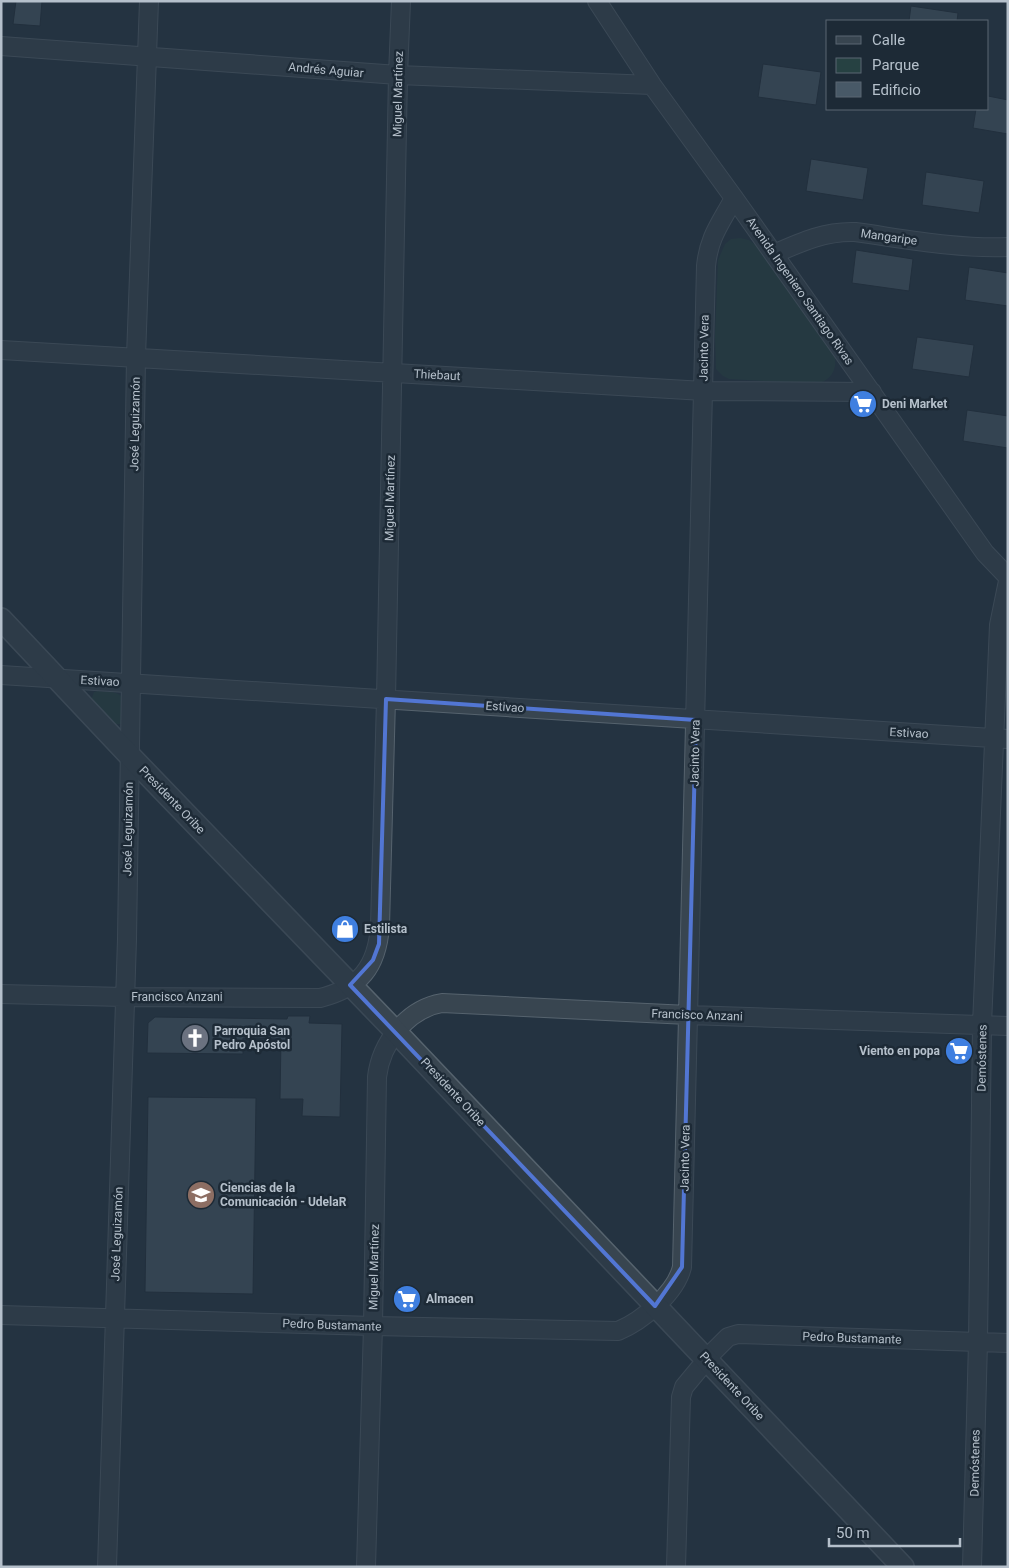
<svg xmlns="http://www.w3.org/2000/svg" width="1009" height="1568" font-family="Roboto,sans-serif">
<rect width="100%" height="100%" fill="#243341"/>
<path fill="#264142" d="M740 238 749 240 761 249 834 353C839 369 830 383 813 384L729 379 723 376 716 369 715 336 718 260 725 244 731 239Z
M98 691C104 692 113 691 118 694 126 697 123 717 121 724H113L91 700 94 692Z"/>
<path fill="#485967" stroke="#1f2c38" d="M16 1H42L40 26 13 24Z
M911 6 958 13 957 21H909Z
M763 64 821 72 816 105 758 97Z
M988 96 1008 100V134L973 128 976 109H988Z
M811 159 868 168 863 200 806 191Z
M926 172 984 181 979 213 922 205Z
M856 250 913 259 909 291 852 283Z
M969 267 1008 273V306L965 300Z
M917 337 974 345 969 377 912 369Z
M967 410 1008 416V448L963 441Z
M288 1016H310L309 1023 342 1024 340 1117 302 1116 303 1099H280L281 1039 243 1038V1054L147 1053 148 1023 155 1017 287 1019Z
M148 1097 256 1098 253 1294 145 1292Z"/>
<g fill="none" stroke-linecap="round" stroke-linejoin="round">
<defs>
<path id="minor" d="M597 1 652 85 734 198 985 553 1008 577
M1 46 398 75 652 85
M774 254C801 242 825 231 855 232 906 239 956 249 1008 247
M1 350 704 391 872 392
M1 675 1008 739
M1 994 124 997 320 998C360 988 377 967 380 926L386 699 398 75 401 1
M1 1315 373 1326 618 1331C642 1321 676 1293 682 1267L706 266C709 236 721 223 734 198
M107 1567 127 939 136 357 149 1
M366 1567 373 1326 377 1077C381 1043 407 1009 442 1003L688 1015 1008 1026
M676 1567 681 1397 684 1387 713 1352 728 1337 738 1334 1008 1343
M972 1567 978 1342 982 1025 999 625 1008 581"/>
<path id="tertiary" d="M1 619 130 756 396 1032 903 1567"/>
</defs>
<use href="#minor" stroke="#56636e" stroke-width="20"/>
<use href="#tertiary" stroke="#56636e" stroke-width="24"/>
<use href="#minor" stroke="#384550" stroke-width="18"/>
<use href="#tertiary" stroke="#384550" stroke-width="21"/>
</g>
<path d="M0 0H1009V1568H0ZM386 699 696 720 682 1267 655 1306 350 985 373 960 379 944Z" fill="#243341" fill-opacity=".55" fill-rule="evenodd"/>
<path fill="none" stroke="#5276d3" stroke-width="4" stroke-linejoin="round" d="M386 699 696 720 682 1267 655 1306 350 985 373 960 379 944Z"/>
<defs>
<symbol id="supermarket-disc" viewBox="-11 -11 22 22"><circle r="9.5" fill="#3f7fe0" stroke="#1d2a36"/><path d="M-6-5.5h2.5l.6 2H6L4.5 2H-2.5L-4.4-4H-6ZM-1.5 3.2a1.3 1.3 0 1 0 .1 0ZM3 3.2a1.3 1.3 0 1 0 .1 0Z" fill="#fff"/></symbol>
<symbol id="shop-disc" viewBox="-11 -11 22 22"><circle r="9.5" fill="#3f7fe0" stroke="#1d2a36"/><path d="M-5-2.5h2.3a2.7 3.5 0 0 1 5.4 0H5L5.5 6h-11ZM-1.5-2.5h3a1.5 2.3 0 0 0-3 0Z" fill="#fff"/></symbol>
<symbol id="church-disc" viewBox="-11 -11 22 22"><circle r="9.5" fill="#6b7280" stroke="#1d2a36"/><path d="M-1.2-6h2.4v3.5h3.3v2.4h-3.3V6h-2.4V-.1h-3.3v-2.4h3.3Z" fill="#fff"/></symbol>
<symbol id="university-disc" viewBox="-11 -11 22 22"><circle r="9.5" fill="#8d6e63" stroke="#1d2a36"/><path d="M0-5L7-2L0 1L-7-2ZM-4 1L0 2.5L4 1V4Q0 6-4 4Z" fill="#fff"/></symbol>
</defs>
<g fill-rule="evenodd">
<use href="#supermarket-disc" x="847" y="388" width="32" height="32"/>
<use href="#shop-disc" x="329" y="913" width="32" height="32"/>
<use href="#church-disc" x="179" y="1022" width="32" height="32"/>
<use href="#supermarket-disc" x="943" y="1035" width="32" height="32"/>
<use href="#university-disc" x="185" y="1179" width="32" height="32"/>
<use href="#supermarket-disc" x="391" y="1283" width="32" height="32"/>
</g>
<g text-anchor="middle" dominant-baseline="central" stroke-width="5" stroke-linejoin="round" paint-order="stroke">
<g font-size="12" fill="#b5c0cb" stroke="#1d2a36">
<text transform="translate(326 70) rotate(5)">Andrés Aguiar</text>
<text transform="translate(398 94) rotate(-89)">Miguel Martínez</text>
<text transform="translate(889 237) rotate(8)">Mangaripe</text>
<text transform="translate(800 291) rotate(55)">Avenida Ingeniero Santiago Rivas</text>
<text transform="translate(704 348) rotate(-89)">Jacinto Vera</text>
<text transform="translate(437 375) rotate(3)">Thiebaut</text>
<text transform="translate(135 424) rotate(-89)">José Leguizamón</text>
<text transform="translate(390 498) rotate(-89)">Miguel Martínez</text>
<text transform="translate(100 681) rotate(3)">Estivao</text>
<text transform="translate(505 707) rotate(4)">Estivao</text>
<text transform="translate(909 733) rotate(3)">Estivao</text>
<text transform="translate(695 753) rotate(-89)">Jacinto Vera</text>
<text transform="translate(172 800) rotate(46)">Presidente Oribe</text>
<text transform="translate(128 829) rotate(-89)">José Leguizamón</text>
<text x="177" y="997">Francisco Anzani</text>
<text transform="translate(697 1015) rotate(2)">Francisco Anzani</text>
<text transform="translate(982 1058) rotate(-89)">Demóstenes</text>
<text transform="translate(453 1092) rotate(47)">Presidente Oribe</text>
<text transform="translate(685 1158) rotate(-89)">Jacinto Vera</text>
<text transform="translate(117 1234) rotate(-88)">José Leguizamón</text>
<text transform="translate(374 1267) rotate(-89)">Miguel Martínez</text>
<text transform="translate(332 1325) rotate(2)">Pedro Bustamante</text>
<text transform="translate(852 1338) rotate(2)">Pedro Bustamante</text>
<text transform="translate(732 1386) rotate(47)">Presidente Oribe</text>
<text transform="translate(975 1463) rotate(-89)">Demóstenes</text>
</g>
<g font-size="12" font-weight="bold" fill="#b5c0cb" stroke="#1d2a36" text-anchor="start">
<text x="882" y="404">Deni Market</text>
<text x="364" y="929">Estilista</text>
<text x="214" y="1031">Parroquia San<tspan x="214" dy="14">Pedro Apóstol</tspan></text>
<text x="940" y="1051" text-anchor="end">Viento en popa</text>
<text x="220" y="1188">Ciencias de la<tspan x="220" dy="14">Comunicación - UdelaR</tspan></text>
<text x="426" y="1299">Almacen</text>
</g>
</g>
<rect width="1009" height="1568" fill="none" stroke="#b5c0cb" stroke-width="5"/>
<rect x="826" y="20" width="162" height="90" fill="#1d2a36" stroke="#5a6672"/>
<rect x="836" y="36" width="25" height="8" fill="#384550" stroke="#5a6672"/>
<text x="872" y="45" font-size="15" fill="#b5c0cb">Calle</text>
<rect x="836" y="58" width="25" height="15" fill="#264142" stroke="#5a6672"/>
<text x="872" y="70" font-size="15" fill="#b5c0cb">Parque</text>
<rect x="836" y="82" width="25" height="15" fill="#485967" stroke="#5a6672"/>
<text x="872" y="95" font-size="15" fill="#b5c0cb">Edificio</text>
<path d="M829 1538v8h131v-8" fill="none" stroke="#b5c0cb" stroke-width="2.5"/>
<text x="836" y="1538" font-size="15" fill="#b5c0cb" stroke="#1d2a36" stroke-width="4" paint-order="stroke">50 m</text>
</svg>
